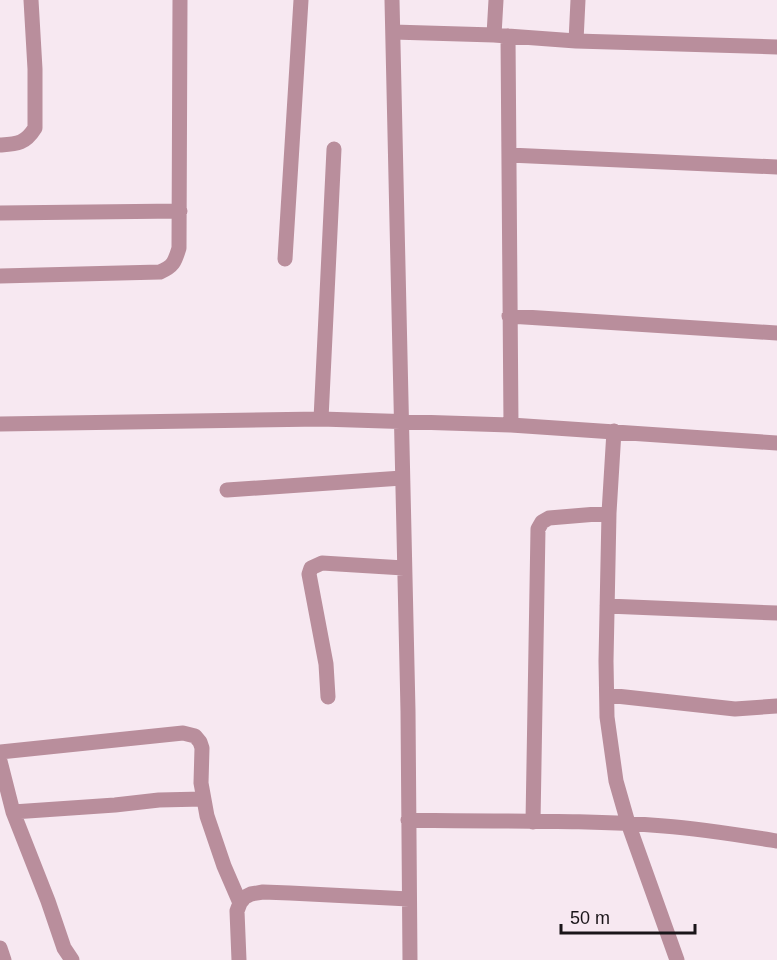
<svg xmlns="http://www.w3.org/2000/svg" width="777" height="960" font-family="Helvetica,sans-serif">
<rect width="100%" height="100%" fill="#f7e8f1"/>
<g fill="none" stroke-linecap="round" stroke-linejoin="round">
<path stroke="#b98e9c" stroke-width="15" d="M392 0 408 711 410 960
M393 32 494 35 576 41 777 47
M494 35 496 0
M508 36 511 425
M576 41 578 0
M0 145C17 144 25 144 35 128V69L31 0
M509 155 777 167
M0 213 180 211
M285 259 301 0
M0 276 160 272C174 266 175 261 179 248L180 0
M509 316 777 333
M321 419 334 149
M0 424 321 419 511 425 777 443
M614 431 609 513 606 661 607 717 616 781 628 823 677 960
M227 490 402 478
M607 606 777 613
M607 695 735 709 777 706
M328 697 326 664 309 574 311 568 322 563 404 568
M0 752 183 733 195 736 200 742 202 748 201 783 207 816 224 866 240 903
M0 761 13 812 48 901 64 948 72 960
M13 812 115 805 159 800 203 799
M408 820C494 822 579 819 664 826 702 829 739 835 777 841
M533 822 538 529 542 522 549 518 609 513
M0 948 4 960
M239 960 237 911 240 903 245 897 251 894 263 892 290 893 409 899"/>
</g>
<path d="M561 924v9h134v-9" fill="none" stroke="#1a1519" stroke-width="3"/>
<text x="570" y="924" font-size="18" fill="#1a1519" stroke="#f7e8f1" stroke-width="4.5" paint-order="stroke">50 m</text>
</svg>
